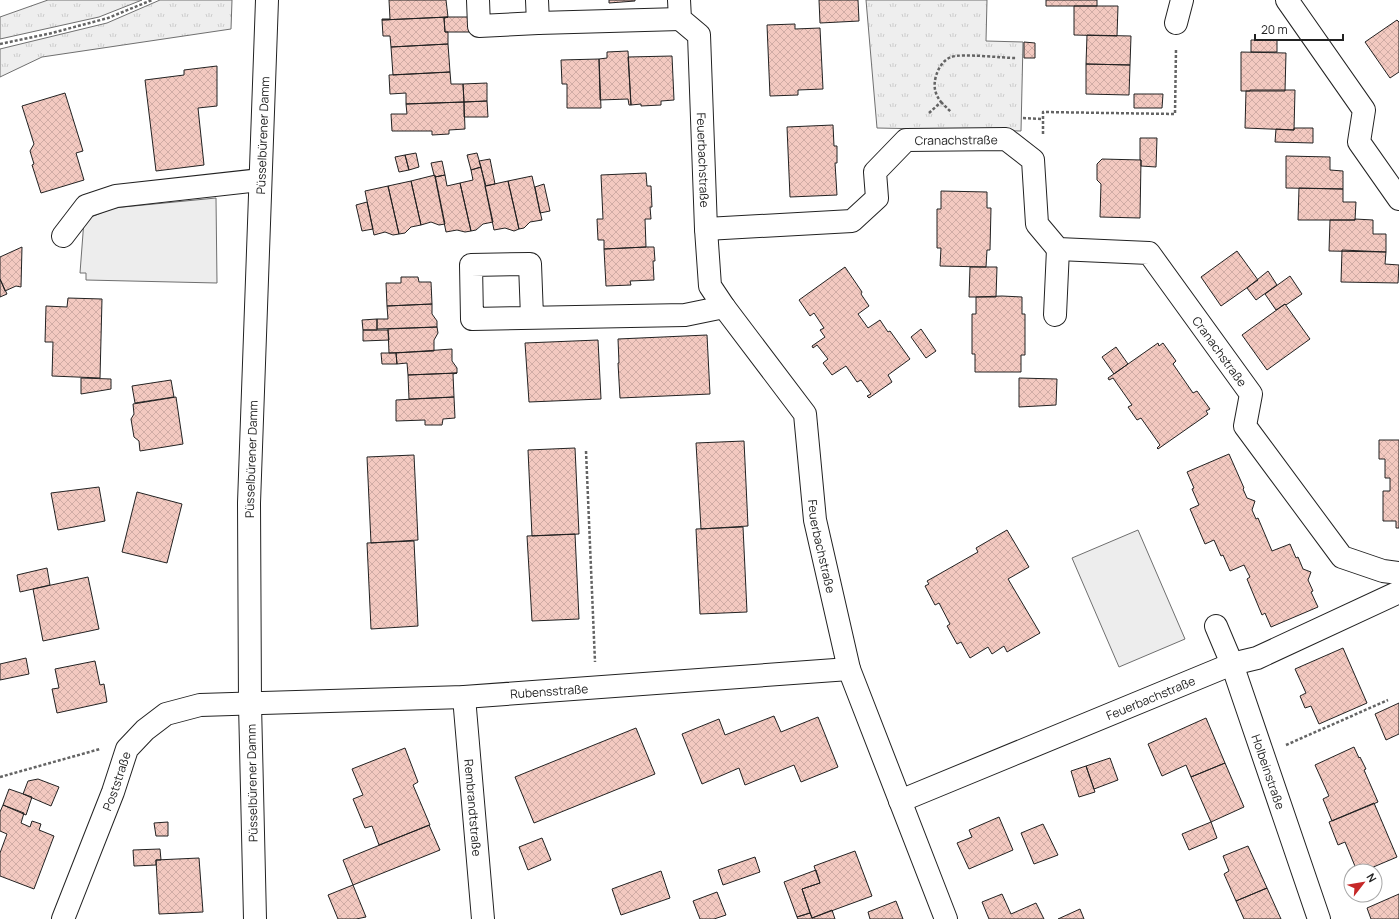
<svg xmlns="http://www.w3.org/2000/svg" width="1399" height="919" font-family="Manrope,sans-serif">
<defs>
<pattern id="grass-tufts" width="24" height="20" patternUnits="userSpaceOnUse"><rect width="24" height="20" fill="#eee"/><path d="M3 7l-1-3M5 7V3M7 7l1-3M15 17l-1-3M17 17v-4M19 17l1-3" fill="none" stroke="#ccc"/></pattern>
<pattern id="building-cross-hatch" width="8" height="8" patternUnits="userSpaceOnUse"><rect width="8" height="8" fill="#f3c9c0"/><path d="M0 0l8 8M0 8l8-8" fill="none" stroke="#d0aca5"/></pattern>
</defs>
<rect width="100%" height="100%" fill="#fff"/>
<path fill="url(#grass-tufts)" stroke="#6f6f6f" d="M48 0H142L99 17 0 39V17Z
M160 0H232L231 29 42 57 0 77V49L107 23Z
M866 0H987L986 41 1023 42 1021 131 877 128Z"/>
<path fill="#ededed" stroke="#6f6f6f" d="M216 198 217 283 86 280V273H80L84 220 113 208Z
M1138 530 1185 639 1119 667 1072 558Z"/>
<path fill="url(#building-cross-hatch)" stroke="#222" d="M389 0H446L448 17 382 20V19H390Z
M609 0H635V1L609 3Z
M819 0H858L859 21 820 23Z
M1046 0H1097V6H1046Z
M1074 6H1118L1117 36 1074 35Z
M448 17 444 18 445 32H448V44L391 47 390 36H383L382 20Z
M448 17H468L469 32H445L444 18Z
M1397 20 1399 22V72L1390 78 1365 42Z
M795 24V29L820 28 823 89 798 90V95L770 96 767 25Z
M1087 35 1131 36 1130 65 1086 64Z
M1251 40H1277V52H1251Z
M1024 42 1035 43V58H1024Z
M448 44 450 72 393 75 391 47Z
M628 51 631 105H629L628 99 600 100 599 59 607 58V52Z
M1241 52 1286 53 1285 91H1241Z
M672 56 674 100 661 101V105L641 106V104L631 105 628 57Z
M599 59 601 108H567V84H562L561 60Z
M1086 64 1130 65 1129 95 1086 94Z
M217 66V106L198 108 204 165 156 171 145 80 184 75V70Z
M450 72 451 84H463L464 102 406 104V93L390 94 389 75Z
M487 83V101L464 102 463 84Z
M1250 90H1295L1294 130 1245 128 1246 91H1250Z
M65 93 83 151 76 153 84 180 41 193 32 165 34 164 30 151 34 144 22 106Z
M1134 94H1163L1162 108H1134Z
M487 101 488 117H464V102Z
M464 102 465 129 449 130V134L432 135V131H392L391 114H407L406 104Z
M833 125 834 146H837V163H835L837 195 790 197 787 127Z
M1294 128H1313V143L1275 142 1276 129 1294 130Z
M1140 138H1157L1156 167 1141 166V160H1140Z
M416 153 419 167 409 170 405 155Z
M477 153 481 167 471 170 467 155Z
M405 155 409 170 399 172 395 157Z
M1286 156 1330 157V170L1343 171V189L1286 188Z
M490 159 495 184 486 186 479 161Z
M1102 159 1141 160 1140 218 1100 217 1101 184 1097 180V164Z
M442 161 445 175 435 177 434 175 431 163Z
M481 167 493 222 483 224 476 230 471 231 460 183 473 180 471 170Z
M646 173 647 186H651L652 207H650L651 219H645L646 247 604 249V240H598L597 219H603L601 175Z
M435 175 445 224 439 225 431 222 421 225 411 181Z
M445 175 447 186 460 183 471 231 465 232 457 230 446 232 435 177Z
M532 176 542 220 530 222 524 228 519 229 508 181Z
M411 181 421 225 411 227 405 233 399 234 388 186Z
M508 181 519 229 514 231 505 228 494 230 485 186Z
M544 184 550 211 540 213 535 187Z
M388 186 399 234 393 235 385 232 374 235 365 191Z
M1299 188 1343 189V202H1356L1355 220H1298Z
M941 191 987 192V208H991L990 250H987L986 267 940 266 941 248H937V209H941Z
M367 202 373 229 362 231 356 205Z
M1355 219 1373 220V234H1386V252L1329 251 1330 220H1355Z
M22 247 21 287 16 286 5 291 0 279V257Z
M646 247H654L655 261H653L654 280 630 281 631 285 606 286 604 249Z
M1342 250 1386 252 1385 264 1399 265 1398 283 1341 282Z
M1237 251 1258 280 1221 306 1201 277Z
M845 267 862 292 861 294 869 306 858 314 868 328 880 320 888 332 890 331 910 359 888 375 892 382 869 398 867 396 871 394 861 380 857 382 846 366 832 375 823 363 828 359 817 345 813 348 812 346 825 337 820 330 824 328 814 313 810 316 799 300Z
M970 267H997L996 297H969Z
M1268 271 1277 285 1256 300 1247 288Z
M1290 276 1302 294 1286 305 1285 304 1276 310 1265 294Z
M401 277H418L419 282H431L432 304 387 306 386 283H401Z
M0 279 7 294 0 297Z
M1002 296 1022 297V314H1025V355H1021V372H975V354H972V314H976V297Z
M68 298 102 299 100 378 52 376 53 342H45L46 306 67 307Z
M432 304V314L437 321V327L377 329V319H388L387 306Z
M1285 304 1310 339 1267 370 1242 335Z
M377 319V330H363L362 320Z
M437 327 438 333 434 340V351L389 353 388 329Z
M921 329 936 351 926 358 911 337Z
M363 330H388L389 340 363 341Z
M707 335 710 394 620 398 618 363H619L618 339Z
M598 340 601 399 529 402 525 343Z
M1158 343 1159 346 1163 343 1176 361 1173 364 1193 393 1197 391 1210 409 1206 411 1208 414 1158 449 1157 448 1160 445 1141 418 1137 420 1128 407 1132 405 1113 378 1109 380 1108 378Z
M1116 347 1128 364 1114 374 1102 357Z
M452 349V361L457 368V373L408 375 407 363 397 364 396 353Z
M381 353H396L397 364H382Z
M457 373 453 374 454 397 409 399 408 375Z
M81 378 111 379V389L81 394Z
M1019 378 1057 379 1056 405 1019 407Z
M171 380 174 397 135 403 132 386Z
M176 397 183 444 140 451 139 441 134 437 131 419 134 414 133 404Z
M454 397 455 418 443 419 442 425H425V420L396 421V400Z
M1379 440H1399V528H1396V521H1383V491H1390V478H1385V459H1379Z
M744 441 748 526 701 529 696 443Z
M575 448 579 534 532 536 528 450Z
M1229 454 1244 488 1243 489 1247 498 1255 501 1252 510 1256 519 1258 518 1272 551 1290 544 1296 558 1298 557 1303 569 1311 572 1308 580 1313 591 1311 592 1318 607 1271 627 1265 613 1262 615 1247 579 1250 577 1244 565 1230 571 1223 555 1221 556 1214 540 1205 544 1190 509 1199 505 1192 489 1194 488 1187 472Z
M414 455 418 540 371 543 367 457Z
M99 487 105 521 58 530 51 493Z
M137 492 182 504 167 563 122 552Z
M743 527 747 612 700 614 696 529Z
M1007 530 1029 567 1008 579 1040 633 1007 652 1004 646 992 654 988 647 970 658 961 642 957 644 947 626 950 624 939 603 935 605 925 586 929 584 927 581 978 552 976 548Z
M575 534 579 619 532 621 527 536Z
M414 541 418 626 371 629 367 543Z
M47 568 50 585 20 592 17 575Z
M88 577 99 629 43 641 33 589Z
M1343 648 1367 703 1319 724 1311 706 1305 708 1300 696 1306 693 1295 669Z
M26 658 29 674 0 680V664Z
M95 661 100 685 104 684 107 702 57 713 52 689 59 688 55 669Z
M1399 703V734L1386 740 1375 714Z
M774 716 781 732 818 717 838 767 801 782 794 765 745 785 739 768 702 784 682 734 719 719 725 735Z
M1206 718 1225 763 1191 777 1186 765 1162 776 1148 744Z
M636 728 655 774 534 823 515 777Z
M1354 747 1359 758 1360 757 1366 769 1364 770 1378 802 1332 821 1323 799 1329 796 1315 765Z
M405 748 418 782 413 785 430 825 379 845 372 826 365 828 353 799 363 795 352 769Z
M1110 758 1118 780 1094 789 1086 766Z
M1225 763 1244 807 1211 822 1191 777Z
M1086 766 1095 792 1079 797 1071 771Z
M38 779 59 787 51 806 23 794 28 781Z
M9 789 32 797 26 815 3 805Z
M1374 803 1397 857 1364 871H1357L1345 842 1338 845 1329 822Z
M3 805 24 813 21 823 30 827 32 821 41 824 39 830 54 836 34 889 0 876V853L7 834 0 831V812Z
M999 817 1013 850 969 869 957 843 972 837 969 830Z
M168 822V836H156L154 823Z
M1211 822 1217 838 1189 850 1182 834Z
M1043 824 1058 855 1034 864 1021 833Z
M429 825 440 850 353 885 343 860Z
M542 838 551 860 528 870 519 847Z
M1248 846 1267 888 1236 901 1224 874 1229 871 1223 856Z
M160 849 161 860H156V865L134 866 133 850Z
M855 851 872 896 812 918 802 889 820 883 814 866Z
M755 857 760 872 723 885 718 870Z
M199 858 203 912 159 914 156 860Z
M816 870 820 883 802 889 810 913 797 917 784 882Z
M661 871 670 898 621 915 612 889Z
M353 885 366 917 356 919H338L328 895Z
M1267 888 1281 919H1244L1236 901Z
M717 892 726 915 714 919H700L693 901Z
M1002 894 1011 914 1036 903 1044 919H989L982 902Z
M1399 894V919H1371L1367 908Z
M896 901 903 919H870L868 912Z
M1080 909 1084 919H1058Z
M832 910 835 919H798L797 917 810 913 812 918Z"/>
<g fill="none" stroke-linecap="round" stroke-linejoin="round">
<defs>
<g id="minor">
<path d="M478 0 479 26 538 23 680 19"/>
<path d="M537 0 538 23"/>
<path id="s1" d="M679 0 680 19 699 35 706 229 710 286 724 307 805 414 815 520 849 669 946 919"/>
<path d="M1287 0 1364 110 1359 142 1399 199"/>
<path d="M1176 23 1182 0"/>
<path id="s2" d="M706 229 852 221 877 198 875 172 906 140 1006 139 1033 160 1037 224 1058 249 1149 253 1251 394 1245 426 1342 557 1383 571 1399 573"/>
<path d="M63 236 86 206 116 196 260 180"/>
<path d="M1055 315 1058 249"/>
<path d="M532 317 530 264 471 265 472 319 685 315 724 307"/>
<path id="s3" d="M1216 626 1232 664 1319 919"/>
<path id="s4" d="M464 697 483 919"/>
<path id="s5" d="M900 801 1232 664 1257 658 1399 592"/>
<path id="s6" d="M63 919 113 792 127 749 145 730 166 714 200 705 464 697 849 669"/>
</g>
<g id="major">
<path id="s7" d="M255 919 250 704 249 503 267 0"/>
</g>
</defs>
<use href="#minor" stroke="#222" stroke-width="24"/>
<use href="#major" stroke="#222" stroke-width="24"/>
<path stroke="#646464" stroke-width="2.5" stroke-dasharray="3 2" stroke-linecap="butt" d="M0 44 52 33 108 18 152 0
M941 102 951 112
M929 113 941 102C935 94 933 87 936 76 938 69 943 60 951 57 963 53 1001 58 1016 58
M1023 118 1043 119
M1043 134V112L1175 114 1176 49
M586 451 595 662
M1286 745 1388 700
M0 777 100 749"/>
<use href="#minor" stroke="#fff" stroke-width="22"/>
<use href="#major" stroke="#fff" stroke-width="22"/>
</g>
<g text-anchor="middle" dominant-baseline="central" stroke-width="3" stroke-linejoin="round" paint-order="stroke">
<g font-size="12" fill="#222" stroke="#fff">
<text stroke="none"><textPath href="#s7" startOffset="784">Püsselbürener Damm</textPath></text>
<text stroke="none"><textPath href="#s2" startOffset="301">Cranachstraße</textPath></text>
<text stroke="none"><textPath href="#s1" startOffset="169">Feuerbachstraße</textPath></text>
<text stroke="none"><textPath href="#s2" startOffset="694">Cranachstraße</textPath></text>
<text stroke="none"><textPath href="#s7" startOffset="460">Püsselbürener Damm</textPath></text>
<text stroke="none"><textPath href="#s1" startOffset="588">Feuerbachstraße</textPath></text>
<text stroke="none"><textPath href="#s6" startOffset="619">Rubensstraße</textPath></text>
<text stroke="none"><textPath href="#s5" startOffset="271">Feuerbachstraße</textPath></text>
<text stroke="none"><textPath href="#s3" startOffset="155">Holbeinstraße</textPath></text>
<text stroke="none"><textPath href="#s6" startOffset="148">Poststraße</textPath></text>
<text transform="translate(252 783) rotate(-91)">Püsselbürener Damm</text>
<text stroke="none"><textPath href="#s4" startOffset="111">Rembrandtstraße</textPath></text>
</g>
</g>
<g transform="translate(1363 883) rotate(59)"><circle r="19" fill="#ffffff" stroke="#a7a7a7"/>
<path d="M0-3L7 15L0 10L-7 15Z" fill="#c62828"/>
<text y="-6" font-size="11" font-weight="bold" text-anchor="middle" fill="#222222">N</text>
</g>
<path d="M1255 34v6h88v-6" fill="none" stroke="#222222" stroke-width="2"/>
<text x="1261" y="34" font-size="12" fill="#222222" stroke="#ffffff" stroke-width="3" paint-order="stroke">20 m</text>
</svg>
